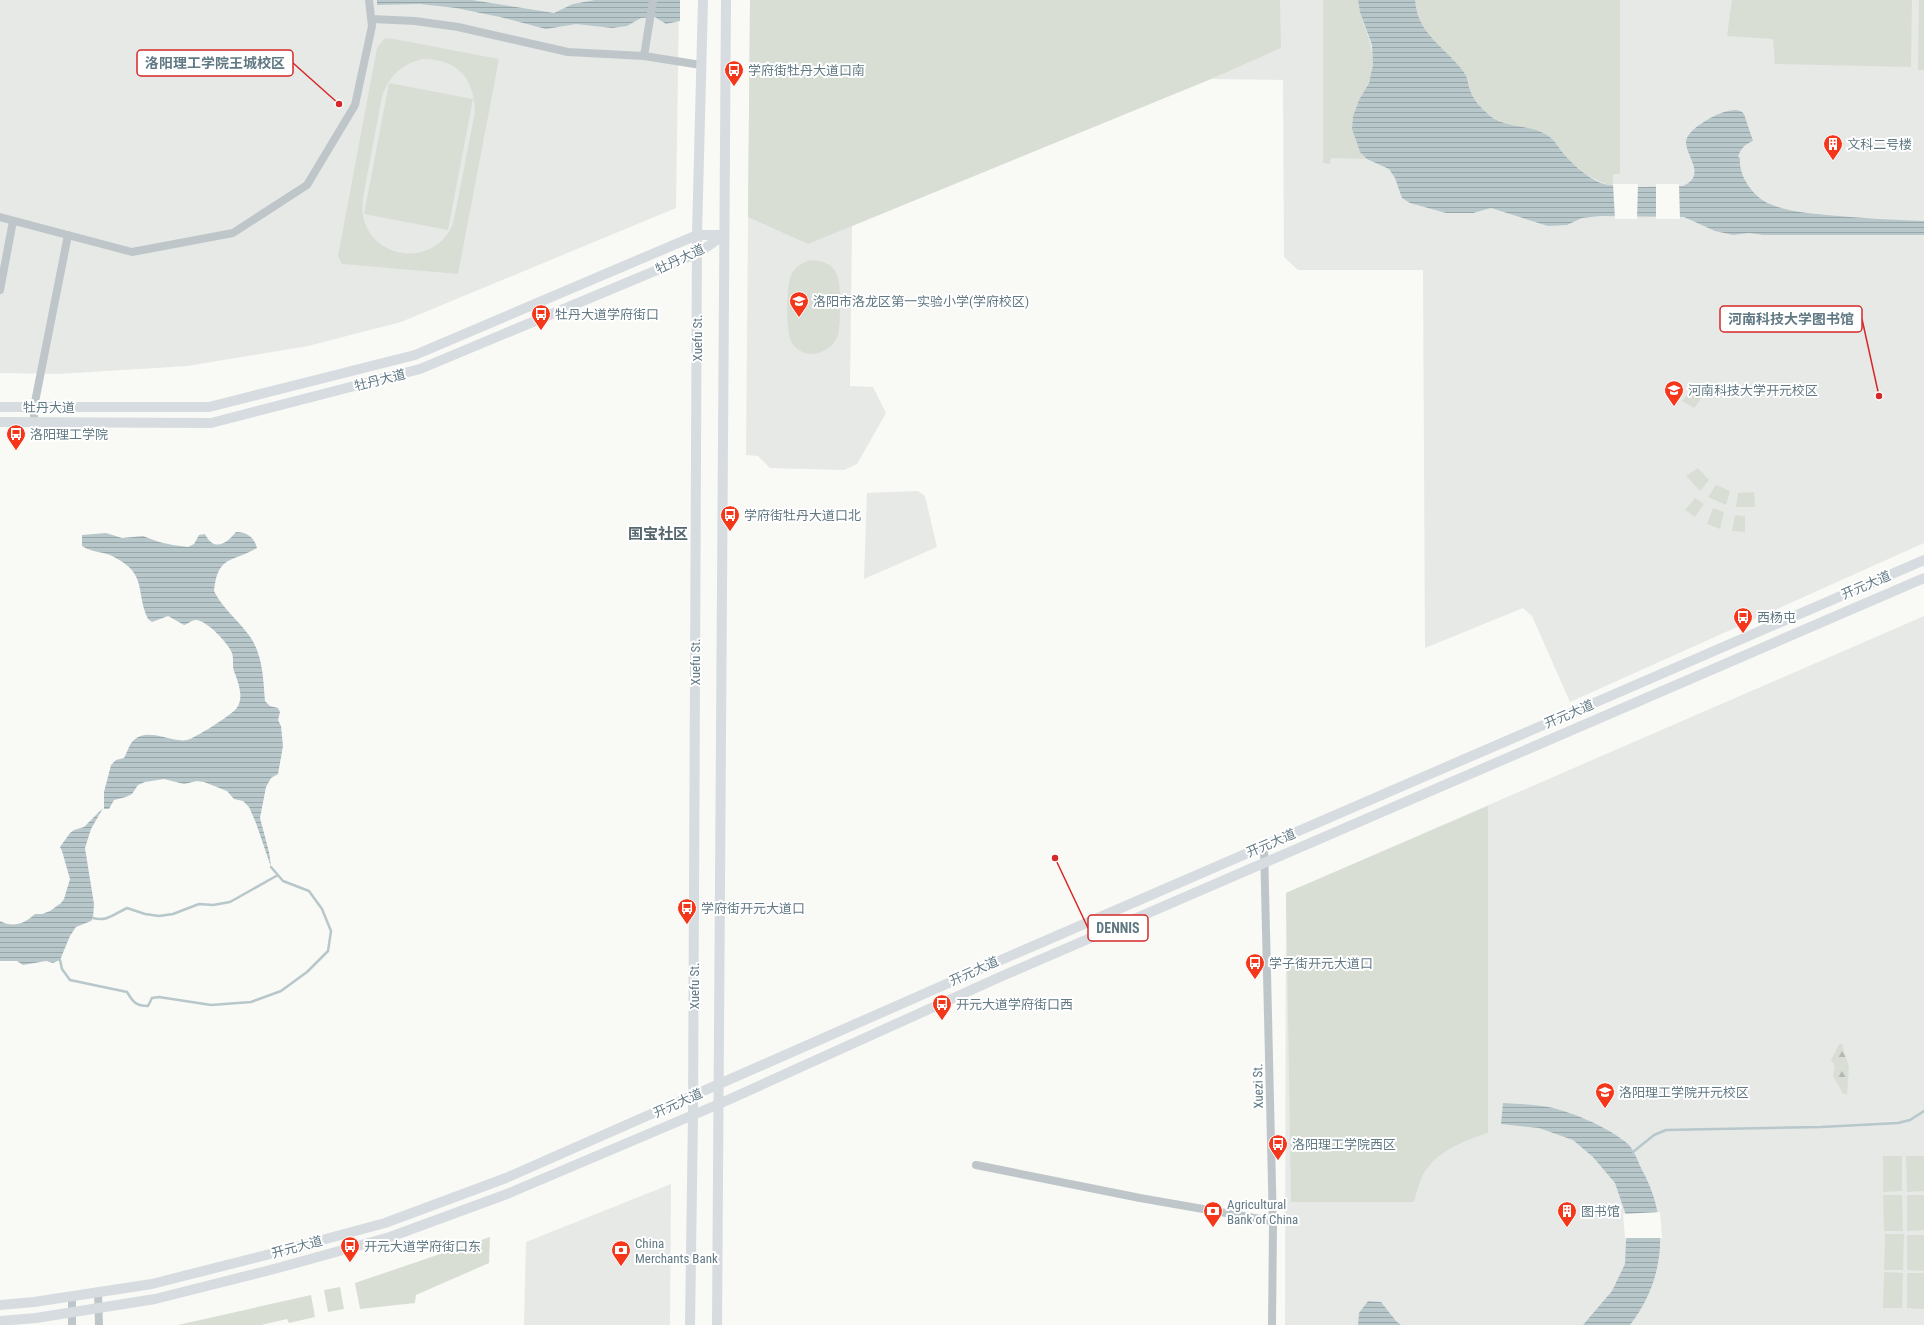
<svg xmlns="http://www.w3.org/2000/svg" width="1924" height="1325" font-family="'Roboto Condensed','Noto Sans SC',sans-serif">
<defs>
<pattern id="forest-firs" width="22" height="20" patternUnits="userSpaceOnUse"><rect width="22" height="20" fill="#d9ded5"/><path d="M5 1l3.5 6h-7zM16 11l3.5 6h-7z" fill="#b3b9b2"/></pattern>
<pattern id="water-rules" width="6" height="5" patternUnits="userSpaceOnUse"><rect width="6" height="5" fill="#b7c7ca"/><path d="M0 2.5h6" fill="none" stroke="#98a6aa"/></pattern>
</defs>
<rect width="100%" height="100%" fill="#f9f9f6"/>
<path fill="#e7e9e7" d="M0 0H679L676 208 401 322 308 346 187 366 58 374 0 373Z
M750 0H1924V543L1570 702 1532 616 1523 608 1425 648 1423 270H1298L1284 257 1283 80 1211 79 852 226 850 386 873 387 886 413 857 464 844 470 770 468 758 456 746 455Z
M918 491 925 496 937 547 864 579 867 493Z
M1924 616V1325H1285L1286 893Z
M671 1184 670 1325H524L526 1242Z"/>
<path fill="#d9ded5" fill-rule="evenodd" d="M750 0H1280L1281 48 1211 79 808 244 748 217Z
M1323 0H1358C1361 23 1372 39 1373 63 1373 92 1344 106 1355 138 1358 147 1360 153 1367 159L1331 158 1330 164 1323 163Z
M1415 0H1620V174H1613V186C1594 181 1575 169 1563 153 1558 147 1554 139 1547 135 1531 126 1511 128 1494 118 1483 112 1474 101 1470 89 1469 85 1469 80 1466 77 1447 52 1418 34 1415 0Z
M1732 0H1912L1911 67 1775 64 1773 39 1727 36Z
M1919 0H1924V70H1918Z
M389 38 499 59 458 274 342 264 338 256 377 48 384 39ZM422 59C457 59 474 77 475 112L455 214C454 218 453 224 451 228 433 263 384 261 367 228 362 218 362 208 363 198L382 96C390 75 401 65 422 59Z
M389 83 473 99 448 230 364 214Z
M812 260C841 262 840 281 840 305 840 315 840 326 838 336 830 354 805 362 792 343 785 332 786 283 792 273 797 265 803 262 812 260Z
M1693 386 1703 396 1694 408 1682 401Z
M1698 468 1709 480 1700 491 1686 476Z
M1716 485 1730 491 1726 505 1708 497Z
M1754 492 1755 507H1736L1738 493Z
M1695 498 1704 504 1695 517 1685 510Z
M1713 508 1724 512 1720 529 1707 524Z
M1735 515 1745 516V532L1732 531Z
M1488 806V1133C1463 1141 1433 1152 1421 1179 1418 1186 1416 1195 1414 1202H1291L1286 893Z
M1883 1156H1902V1191L1883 1192Z
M1906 1156H1924V1191L1907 1192Z
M1883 1195H1902L1903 1231H1884Z
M1907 1195H1924V1230L1907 1231Z
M1885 1234H1904L1903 1270H1884Z
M1907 1235H1924V1271L1907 1270Z
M490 1237 489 1263 416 1295 415 1303 360 1309 355 1283Z
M1884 1272 1903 1273 1902 1308H1883Z
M1907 1273H1924V1309L1907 1308Z
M340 1287 344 1309 328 1312 324 1290Z
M311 1295 315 1317 289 1323 287 1319 261 1325H178Z"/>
<path fill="url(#forest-firs)" d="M1839 1044H1842L1849 1067 1847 1095 1843 1093 1833 1076 1835 1066 1831 1060Z"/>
<path fill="url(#water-rules)" d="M377 0H472L554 13 573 4 595 0H680V21L666 24 655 17 641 18 627 26 612 28 576 24 546 29 500 17 456 8 420 4 377 5Z
M1358 0H1415C1418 35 1444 46 1463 71 1467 76 1468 81 1469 87 1473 100 1482 110 1493 118 1509 128 1531 125 1547 135 1555 140 1558 147 1563 153 1572 164 1586 176 1598 182 1615 190 1662 186 1683 186 1707 175 1686 157 1686 142 1686 130 1714 115 1724 112 1732 110 1739 108 1744 114L1753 141C1745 144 1740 149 1738 157L1740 158C1738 175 1753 197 1770 204 1788 212 1807 213 1826 215 1859 218 1891 220 1924 221V235H1763L1749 233 1733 235 1715 231 1684 217 1600 216 1582 218 1567 225 1548 226 1491 208 1473 213H1446L1410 203 1402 198 1395 178 1389 169 1367 159 1360 152 1352 129 1353 116 1359 100 1369 83 1373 65 1372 45 1360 12Z
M236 532C247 532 254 537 257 548 231 563 218 555 214 591 222 608 237 619 248 634 263 653 263 678 265 701L270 706 278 708 280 712 278 720 281 726 283 746 278 774 271 778 266 787 260 818 269 852 271 867 256 823 249 807 243 801 234 799 227 791 204 782 197 781 184 784 164 779 145 782 138 785 132 794 126 797 114 800 109 809H104V792L111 765 116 760 124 758C127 753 129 744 134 740 148 727 171 743 187 740 194 739 231 715 236 709 245 698 238 682 234 671 232 666 234 659 232 653 229 644 206 619 195 620 192 620 188 624 184 625L168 616 152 622 148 619C135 592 148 574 114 557 104 551 92 553 82 546V535L106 533 122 538 143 536 159 542 173 545 188 547 194 544 199 535 205 534C214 552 226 544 236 532Z
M103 808 91 829 85 848 94 904 93 918 91 921 76 927 70 936 60 960 53 963 46 961 23 965 17 961H0V921C13 928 24 924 35 914H42L50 911 61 903 64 899 70 879 62 851 60 847 70 833 74 830 84 827Z
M1503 1103C1516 1104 1529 1104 1542 1106 1567 1109 1610 1128 1628 1144 1634 1150 1638 1161 1641 1168 1670 1219 1666 1279 1630 1325H1583L1612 1291 1625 1264 1627 1218 1615 1183 1593 1157 1573 1140 1539 1128 1501 1124Z
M1368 1301 1381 1302 1396 1321 1401 1325H1358L1359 1313Z"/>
<path fill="#f9f9f6" d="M1613 184H1638L1637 219H1615Z
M1656 184H1679L1680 219H1656Z
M1660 1212 1662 1238H1625L1623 1214Z"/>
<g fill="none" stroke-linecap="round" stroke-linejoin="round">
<path stroke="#b7c7ca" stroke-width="2.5" d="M93 918C107 922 114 914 127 908L145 914 159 916 173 914 199 904 213 905 230 902 278 875
M60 960 62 969 70 980 127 992C133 1002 136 1006 148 1006L152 998 159 997 211 1005 251 1002 281 991 307 972 328 951 331 931 322 909 309 891 283 881 271 867
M1633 1152 1654 1135 1666 1130 1821 1127 1898 1123 1910 1120 1924 1111"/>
<path stroke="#bfc6c9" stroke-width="8" d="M371 19 415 21 458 27 568 52 644 56 701 65
M644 56 653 0
M0 217 132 252 233 233 307 185 355 105 372 26 369 0
M0 290 13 221
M34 422V407L68 235
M1264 846 1273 1227 1272 1325
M976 1165 1140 1198 1272 1221
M98 1292 99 1325
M72 1325V1296"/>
<path stroke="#d6dcdf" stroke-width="10" d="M0 407H209L415 355 697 235H724
M0 422 211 423 420 369 698 253 724 235
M0 1305 34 1302 152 1284 270 1254 385 1223 506 1178 994 963 1924 560
M0 1321 36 1318 155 1299 274 1269 390 1237 507 1194 719 1104 1000 977 1924 578
M690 1325 693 1114 697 235 703 0
M717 1325 726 0"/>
</g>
<defs>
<symbol id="bus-pin" viewBox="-11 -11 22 30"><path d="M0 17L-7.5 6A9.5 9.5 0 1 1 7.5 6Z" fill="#f4361b" stroke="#fff"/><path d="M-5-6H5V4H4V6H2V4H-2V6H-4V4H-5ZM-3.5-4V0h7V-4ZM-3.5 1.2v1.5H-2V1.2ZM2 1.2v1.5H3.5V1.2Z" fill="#fff"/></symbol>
<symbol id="building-pin" viewBox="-11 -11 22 30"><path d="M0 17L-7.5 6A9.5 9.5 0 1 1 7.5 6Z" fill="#f4361b" stroke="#fff"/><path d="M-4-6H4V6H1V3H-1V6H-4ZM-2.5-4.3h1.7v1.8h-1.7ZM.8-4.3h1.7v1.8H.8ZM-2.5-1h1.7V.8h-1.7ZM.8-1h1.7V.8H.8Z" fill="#fff"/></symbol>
<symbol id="school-pin" viewBox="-11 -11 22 30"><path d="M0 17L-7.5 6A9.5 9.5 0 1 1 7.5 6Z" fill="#f4361b" stroke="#fff"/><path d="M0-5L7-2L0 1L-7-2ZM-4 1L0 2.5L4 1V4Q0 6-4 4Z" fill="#fff"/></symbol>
<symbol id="university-pin" viewBox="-11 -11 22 30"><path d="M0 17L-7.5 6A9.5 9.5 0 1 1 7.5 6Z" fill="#f4361b" stroke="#fff"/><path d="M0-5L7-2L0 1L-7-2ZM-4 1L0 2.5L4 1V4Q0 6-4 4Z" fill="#fff"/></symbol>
<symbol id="bank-pin" viewBox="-11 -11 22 30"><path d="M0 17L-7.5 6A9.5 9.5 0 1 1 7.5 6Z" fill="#f4361b" stroke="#fff"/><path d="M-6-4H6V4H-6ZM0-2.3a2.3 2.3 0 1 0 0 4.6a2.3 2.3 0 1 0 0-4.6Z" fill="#fff"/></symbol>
</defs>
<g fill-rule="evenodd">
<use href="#bus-pin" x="723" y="59" width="22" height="30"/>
<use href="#building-pin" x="1822" y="133" width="22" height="30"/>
<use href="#school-pin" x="788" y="290" width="22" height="30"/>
<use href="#bus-pin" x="530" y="303" width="22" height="30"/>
<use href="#university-pin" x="1663" y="379" width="22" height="30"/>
<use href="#bus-pin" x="5" y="423" width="22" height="30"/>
<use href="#bus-pin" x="719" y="504" width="22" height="30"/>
<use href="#bus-pin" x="1732" y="606" width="22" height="30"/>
<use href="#bus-pin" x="676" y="897" width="22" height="30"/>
<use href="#bus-pin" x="1244" y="952" width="22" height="30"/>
<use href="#bus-pin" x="931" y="993" width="22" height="30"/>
<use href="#university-pin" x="1594" y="1081" width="22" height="30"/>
<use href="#bus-pin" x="1267" y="1133" width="22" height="30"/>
<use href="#bank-pin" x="1202" y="1200" width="22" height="30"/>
<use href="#building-pin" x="1556" y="1200" width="22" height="30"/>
<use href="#bus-pin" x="339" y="1235" width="22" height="30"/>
<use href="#bank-pin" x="610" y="1239" width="22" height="30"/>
</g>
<g text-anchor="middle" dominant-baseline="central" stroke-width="4" stroke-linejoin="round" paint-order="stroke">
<g font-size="13" fill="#617984" stroke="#fff" text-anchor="start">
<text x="748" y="70">学府街牡丹大道口南</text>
<text x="1847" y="144">文科二号楼</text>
<text x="813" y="301">洛阳市洛龙区第一实验小学(学府校区)</text>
<text x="555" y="314">牡丹大道学府街口</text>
<text x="1688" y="390">河南科技大学开元校区</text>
<text x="30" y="434">洛阳理工学院</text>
<text x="744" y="515">学府街牡丹大道口北</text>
<text x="1757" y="617">西杨屯</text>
<text x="701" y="908">学府街开元大道口</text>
<text x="1269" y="963">学子街开元大道口</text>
<text x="956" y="1004">开元大道学府街口西</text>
<text x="1619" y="1092">洛阳理工学院开元校区</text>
<text x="1292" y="1144">洛阳理工学院西区</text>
<text x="1227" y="1204">Agricultural<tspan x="1227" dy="15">Bank of China</tspan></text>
<text x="1581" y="1211">图书馆</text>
<text x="635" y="1243">China<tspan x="635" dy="15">Merchants Bank</tspan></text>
<text x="364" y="1246">开元大道学府街口东</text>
</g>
<g font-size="13" fill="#617984" stroke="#fff">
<text transform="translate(680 259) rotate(-25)">牡丹大道</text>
<text transform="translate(697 338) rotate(-90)">Xuefu St.</text>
<text transform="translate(380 380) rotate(-14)">牡丹大道</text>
<text x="49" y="407">牡丹大道</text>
<text transform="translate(1866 585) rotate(-23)">开元大道</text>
<text transform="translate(695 662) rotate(-90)">Xuefu St.</text>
<text transform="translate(1569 714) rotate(-23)">开元大道</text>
<text transform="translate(1271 843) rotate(-23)">开元大道</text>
<text transform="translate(974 971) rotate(-24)">开元大道</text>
<text transform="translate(694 986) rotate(-90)">Xuefu St.</text>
<text transform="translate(1258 1086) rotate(-91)">Xuezi St.</text>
<text transform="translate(678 1103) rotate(-24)">开元大道</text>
<text transform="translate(297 1247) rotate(-15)">开元大道</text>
</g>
<g font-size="15" font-weight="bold" fill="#54666e" stroke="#fff">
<text x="658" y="534">国宝社区</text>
</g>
</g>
<path fill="none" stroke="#d62828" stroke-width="1.5" d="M339 104L293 63M1879 396L1862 319M1055 858L1088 928"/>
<g fill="#d62828" stroke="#fff" stroke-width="1.5">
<circle cx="339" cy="104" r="4"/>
<circle cx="1879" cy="396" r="4"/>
<circle cx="1055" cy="858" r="4"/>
</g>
<g fill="#fff" stroke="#d62828" stroke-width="1.5">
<rect x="137" y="50" width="156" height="26" rx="4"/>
<rect x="1720" y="306" width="142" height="26" rx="4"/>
<rect x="1088" y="915" width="60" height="26" rx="4"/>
</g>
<g font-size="14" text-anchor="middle" font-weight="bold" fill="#617984">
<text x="215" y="68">洛阳理工学院王城校区</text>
<text x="1791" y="324">河南科技大学图书馆</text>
<text x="1118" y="933">DENNIS</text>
</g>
</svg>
